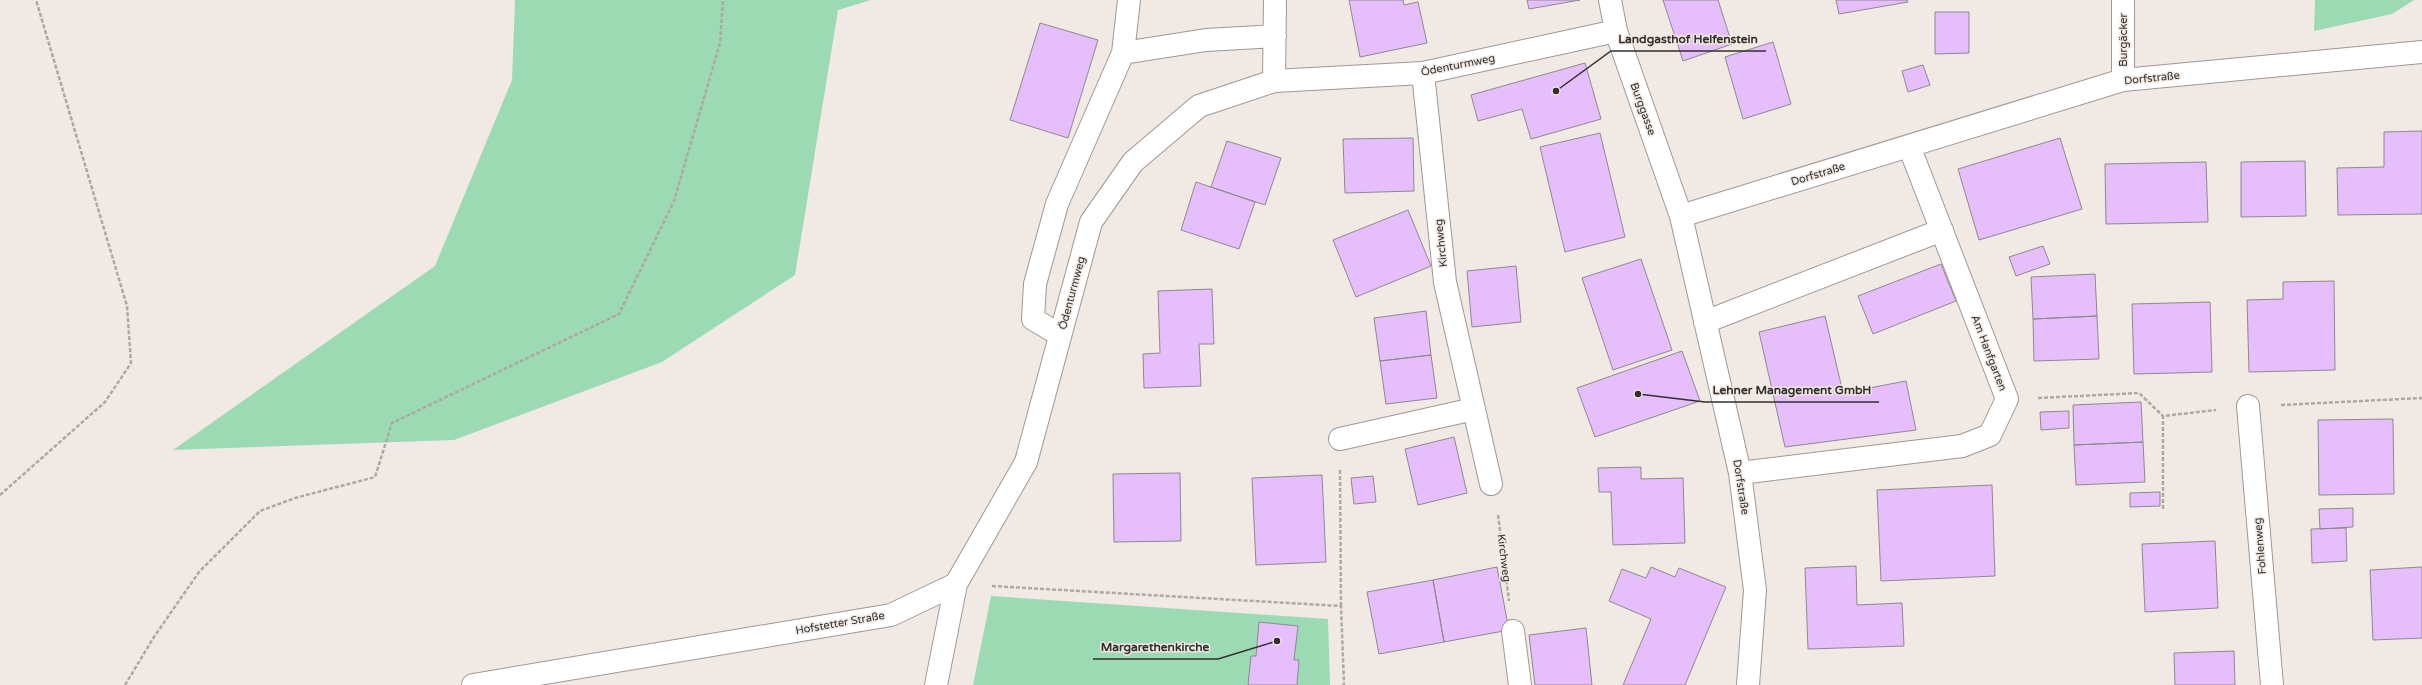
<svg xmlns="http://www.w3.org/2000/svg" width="2422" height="685" font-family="'Varela Round',sans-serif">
<rect width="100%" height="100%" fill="#f0e9e4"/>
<path fill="#9cdab4" d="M515 0H871L838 10 795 275 662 362 454 440 173 450 435 266 512 80Z
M2315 0H2414L2392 14 2314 31Z
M991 596 1328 619 1330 685H973Z"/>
<path fill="#e6befc" stroke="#8d898f" d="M1349 0H1403L1404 5 1418 2 1427 43 1360 57Z
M1527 0H1580L1529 9Z
M1663 0H1718L1732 44 1683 61Z
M1836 0H1907L1908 2 1839 14Z
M1935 12H1969V53L1935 54Z
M1040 23 1098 40 1068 138 1010 120Z
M1773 42 1791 104 1743 119 1725 57Z
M1585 63 1601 119 1531 139 1522 109 1478 121 1471 95Z
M1923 65 1930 85 1908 92 1902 71Z
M2422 131V214L2338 215 2337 168 2384 167V132Z
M1600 133 1625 237 1565 252 1540 147Z
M1413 138 1414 191 1345 193 1343 139Z
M2060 138 2082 209 1979 240 1958 169Z
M1227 141 1281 158 1265 205 1211 187Z
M2305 161 2306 216 2241 217V162Z
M2206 162 2208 222 2106 224 2105 164Z
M1196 182 1255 202 1239 249 1181 230Z
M1408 210 1431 266 1356 297 1333 240Z
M2043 246 2050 264 2016 276 2009 257Z
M1641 259 1672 350 1613 370 1582 278Z
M1941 264 1956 301 1873 334 1858 296Z
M1516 266 1521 322 1472 327 1467 271Z
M2095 274 2097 316 2033 319 2031 277Z
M2334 281 2335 370 2249 372 2247 300 2283 299V282Z
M1212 289 1214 344H1199L1201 386 1144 388 1143 354 1160 353 1158 291Z
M2210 302 2212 372 2134 374 2132 304Z
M1426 311 1431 355 1380 361 1374 318Z
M1825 316 1843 393 1906 381 1916 430 1785 447 1759 332Z
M2097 316 2099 359 2034 361 2033 319Z
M1682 351 1700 401 1595 437 1577 388Z
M1431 355 1437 398 1386 404 1380 361Z
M2141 402 2143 442 2074 445 2073 405Z
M2069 411V428L2041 430 2040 412Z
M2393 419 2394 494 2319 495 2318 420Z
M1454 437 1467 493 1418 505 1405 449Z
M2143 442 2145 482 2076 485 2074 445Z
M1641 467V479L1683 478 1685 543 1613 545 1611 492H1599L1598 468Z
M1180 473 1181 541 1114 542 1113 474Z
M1322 475 1326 562 1256 565 1252 478Z
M1373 476 1376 502 1354 504 1351 478Z
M1992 485 1995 576 1881 581 1877 490Z
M2160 492V506L2130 507V493Z
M2353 508V527L2320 529 2319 509Z
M2346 528 2347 561 2312 563 2311 529Z
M2215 541 2218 608 2145 612 2142 544Z
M1856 566 1857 605 1902 603 1904 646 1808 649 1805 568Z
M1497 567 1509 630 1444 642 1433 580Z
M1651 567 1675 577 1679 568 1726 587 1685 685H1623L1651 619 1609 601 1622 569 1646 578Z
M2422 567V638L2373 640 2370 570Z
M1433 580 1444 642 1379 654 1367 592Z
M1259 622 1298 626 1294 660H1299L1297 685H1248L1251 656H1256Z
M1586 628 1592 685H1535L1529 635Z
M2234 651 2235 685H2175L2174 653Z"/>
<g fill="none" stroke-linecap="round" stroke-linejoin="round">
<defs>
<path id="minor" d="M1610 0 1616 31 1681 216 1740 473 1755 590 1748 685
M1123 53 1206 40 1275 36
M1423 73 1445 282 1491 484
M2123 80V0
M1274 81 1275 0
M1681 216 2123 80 2422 52
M1705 322 1942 230
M1060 335 1033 319 1035 284 1057 204 1123 53 1129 0
M2248 406 2272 685
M1340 439 1474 409
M1740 473 1962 446 1990 435 2007 399 1909 146
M1513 631 1520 685
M473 685 891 615 956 584 1026 462 1091 222 1133 162 1199 106 1274 81 1423 73 1616 31
M936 685 956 584"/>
</defs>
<use href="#minor" stroke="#9f9895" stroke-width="24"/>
<path stroke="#ada8a4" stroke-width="2.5" stroke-dasharray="4 2" stroke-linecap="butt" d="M2038 398 2139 393 2163 416
M2281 405 2422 398
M1340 470 1341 606
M0 495 105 402 131 363 127 306 36 0
M2163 509V416L2216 410
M1498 515 1509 601
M992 586 1341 606 1344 685
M125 685 154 637 199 572 260 511 295 498 375 477 392 423 619 314 674 201 720 43 723 0"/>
<use href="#minor" stroke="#fff" stroke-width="22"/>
</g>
<g text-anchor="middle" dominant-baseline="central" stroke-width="3" stroke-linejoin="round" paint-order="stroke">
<g font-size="11" fill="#322f2d" stroke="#f0e9e4">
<text transform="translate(2123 40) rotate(-90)">Burgäcker</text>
<text transform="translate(1458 65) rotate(-11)">Ödenturmweg</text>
<text transform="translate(2152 78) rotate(-6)">Dorfstraße</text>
<text transform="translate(1643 109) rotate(70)">Burggasse</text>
<text transform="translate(1818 174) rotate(-17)">Dorfstraße</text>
<text transform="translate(1441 243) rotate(-96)">Kirchweg</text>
<text transform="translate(1072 293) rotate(-75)">Ödenturmweg</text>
<text transform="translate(1989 353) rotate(69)">Am Hanfgarten</text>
<text transform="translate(1741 487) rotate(81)">Dorfstraße</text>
<text transform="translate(2260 546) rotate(-95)">Fohlenweg</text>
<text transform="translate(1504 558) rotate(83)">Kirchweg</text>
<text transform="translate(840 623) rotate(-10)">Hofstetter Straße</text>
</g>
</g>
<path fill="none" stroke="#322f2d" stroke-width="1.5" d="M1556 91L1611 51H1766M1638 394L1705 402H1879M1277 641L1218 659H1093"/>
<g fill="#322f2d" stroke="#f0e9e4" stroke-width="1.5">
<circle cx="1556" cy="91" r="4"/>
<circle cx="1638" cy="394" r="4"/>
<circle cx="1277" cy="641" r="4"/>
</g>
<g font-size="12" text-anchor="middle" font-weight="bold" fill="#322f2d" stroke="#f0e9e4" stroke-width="3" stroke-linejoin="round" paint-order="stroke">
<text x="1688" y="43">Landgasthof Helfenstein</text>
<text x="1792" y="394">Lehner Management GmbH</text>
<text x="1155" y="651">Margarethenkirche</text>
</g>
</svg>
